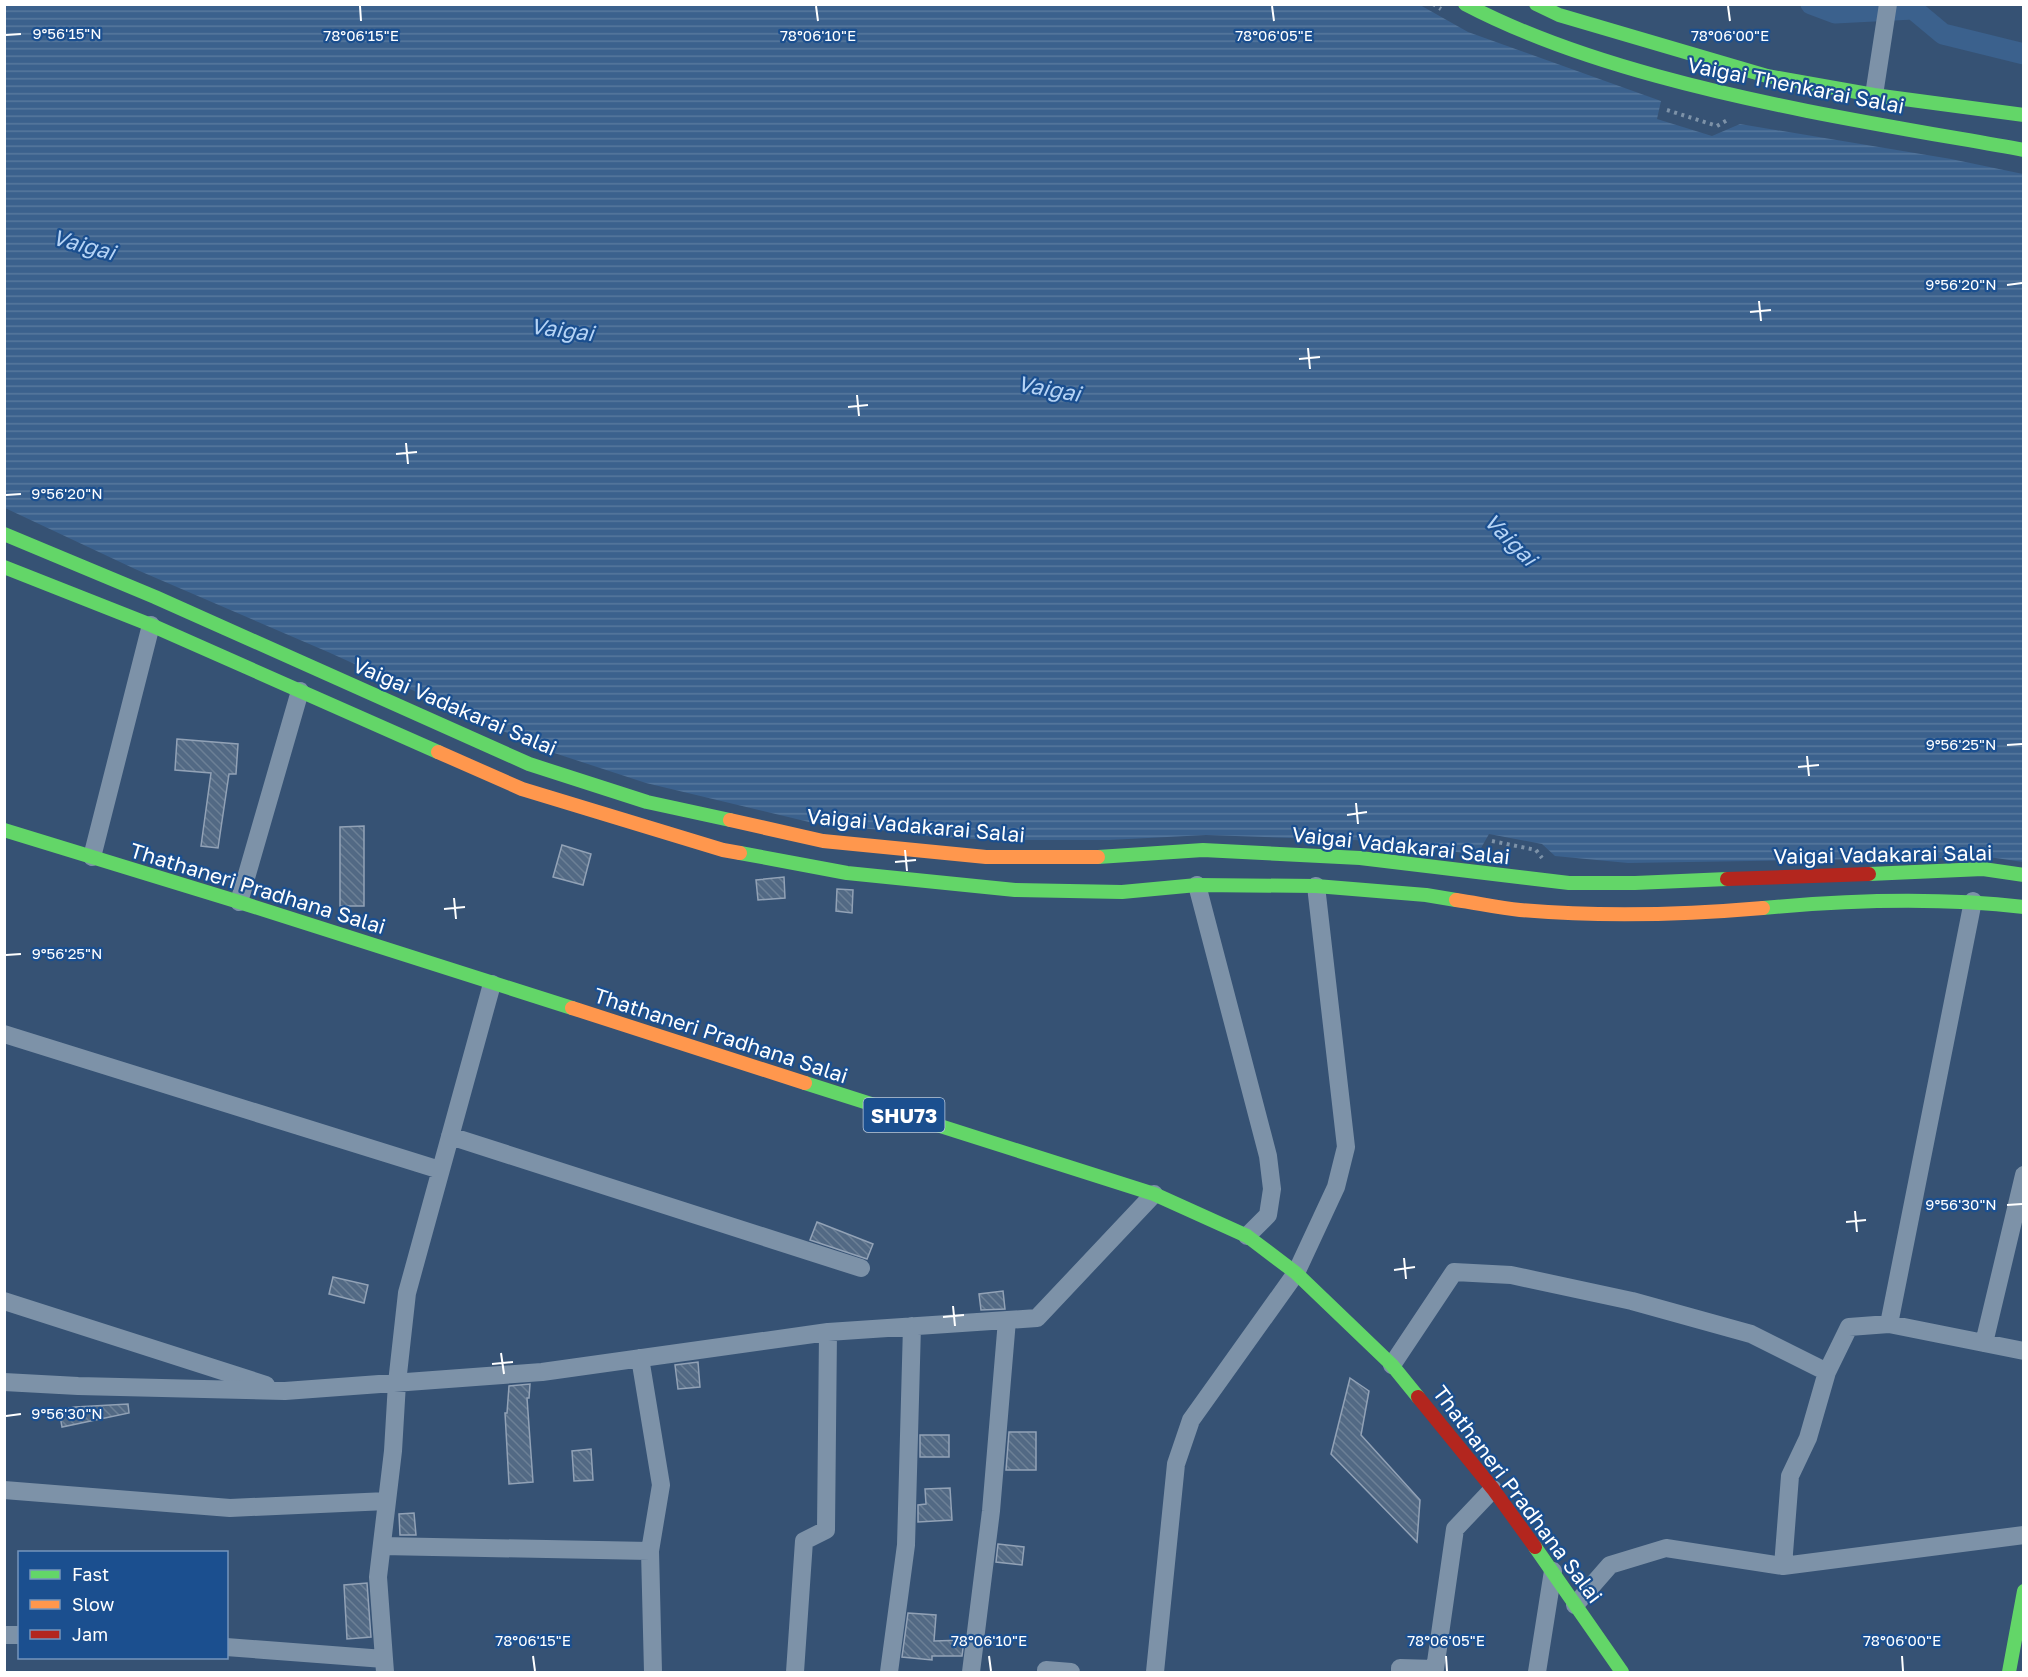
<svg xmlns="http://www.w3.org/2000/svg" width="2028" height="1677" font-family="'Golos Text',sans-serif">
<defs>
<pattern id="water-rules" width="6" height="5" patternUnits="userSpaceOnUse" patternTransform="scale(1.5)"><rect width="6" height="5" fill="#3b618d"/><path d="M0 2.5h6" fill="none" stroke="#58799e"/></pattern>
<pattern id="building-back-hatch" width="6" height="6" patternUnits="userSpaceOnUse" patternTransform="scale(1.5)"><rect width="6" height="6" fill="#526984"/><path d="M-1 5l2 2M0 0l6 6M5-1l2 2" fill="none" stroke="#6c8096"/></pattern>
</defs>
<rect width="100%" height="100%" fill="#365274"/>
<path fill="url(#water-rules)" d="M5 5H1420L1468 32 1661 101 1657 119 1712 136 1740 124 1951 159 2023 174V862L1989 857 1628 863 1555 856 1542 844 1489 834 1477 855 1382 841 1206 835 1109 840H993L940 837 809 822 646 783 545 750 328 652 135 569 5 508Z"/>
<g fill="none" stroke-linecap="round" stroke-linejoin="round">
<path stroke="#3b618d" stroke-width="21" d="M1811 4 1835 13 1913 9 1943 34 2024 54"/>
</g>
<path fill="url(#building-back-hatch)" stroke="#92a2b6" stroke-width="1.5" d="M177 739 238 744 236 774H229L218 848 201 846 211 773 175 770Z
M364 826V906H340V827Z
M562 845 591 854 583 885 553 877Z
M784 877 785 898 758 900 756 880Z
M837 889 853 890 852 913 836 911Z
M817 1222 873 1244 867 1259 810 1240Z
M333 1277 368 1285 364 1303 329 1294Z
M1003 1291 1005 1309 981 1310 979 1294Z
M698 1362 700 1387 678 1389 675 1365Z
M1350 1378 1369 1391 1361 1435 1420 1500 1417 1542 1331 1454Z
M530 1384 529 1398H527L533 1482 509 1484 505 1413H507L509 1386Z
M128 1404 129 1413 62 1427 59 1410 75 1407Z
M1009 1432H1036V1470H1006Z
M920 1435H949V1457H920Z
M591 1449 593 1480 574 1481 572 1451Z
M950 1488 952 1520 918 1522V1505L926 1504 925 1489Z
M414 1513 416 1535H400L399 1514Z
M998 1544 1024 1547 1022 1565 996 1562Z
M367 1583 371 1637 347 1639 344 1585Z
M908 1613 936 1615 934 1641 964 1640 962 1656H932V1660L902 1657Z"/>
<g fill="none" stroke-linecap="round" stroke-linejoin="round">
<path stroke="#7d92a8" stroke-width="4" stroke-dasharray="3 4.5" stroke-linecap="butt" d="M1433 4 1441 9
M1667 110 1717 126 1729 119
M1492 841 1536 850 1542 858"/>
<path stroke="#7d92a8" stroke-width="18" d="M1874 95 1888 4
M92 857 151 625
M1197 885 1268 1156 1272 1189 1268 1215 1247 1236
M239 902 300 691
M4 1034 440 1170
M450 1136 861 1268
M4 1301 266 1385
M1889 1324 1973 901
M1984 1343 2024 1175
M1392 1365 1454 1272 1511 1275 1632 1301 1751 1334 1827 1372
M4 1382 78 1386 285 1391 542 1372 828 1332
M4 1490 230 1508 387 1501
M382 1546 650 1551 661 1485 640 1358
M650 1551 653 1672
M1783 1566 1790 1476 1808 1438 1827 1372 1849 1327 1889 1324 2024 1351
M1575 1605 1610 1565 1666 1548 1783 1566 2024 1535
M4 1635H20
M226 1647 384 1659 385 1672
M384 1659 378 1577 393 1451 397 1383 407 1293 492 984
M795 1672 804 1541 826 1530 828 1332 1037 1318 1154 1194
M889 1672 906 1545 912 1326
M971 1672 991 1511 1007 1320
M1046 1672V1670L1071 1672
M1155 1672 1176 1464 1191 1420 1296 1273 1336 1187 1346 1147 1316 886
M1400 1672V1668L1435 1669 1455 1529 1493 1489
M1537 1672 1553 1571"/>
<path stroke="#63d668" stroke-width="14" d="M1465 4C1526 36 1591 58 1657 76 1777 109 1901 128 2024 150
M1536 4 1559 15 1767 76 1874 95 2024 115
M4 534 155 597 529 764 647 802 730 820
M4 567 151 625 438 752
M4 830 239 902 572 1008
M740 853 847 873 1015 890 1122 892 1197 885 1316 886 1426 895 1456 900
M1098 857 1203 850 1360 858 1569 883H1635L1727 879
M1869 874 1983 869 2024 875
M1763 908C1850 900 1937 897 2024 907
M805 1083 1154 1194 1247 1236 1296 1273 1392 1365 1418 1397
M1535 1547 1622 1672
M2009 1672 2024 1591"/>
<path stroke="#ff974d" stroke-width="14" d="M438 752 522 789 723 850 740 853
M730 820 823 841 986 857H1098
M1456 900C1477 903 1499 908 1520 910 1601 917 1682 915 1763 908
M572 1008 805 1083"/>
<path stroke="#b3261e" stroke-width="14" d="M1727 879 1869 874
M1418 1397 1493 1489 1535 1547"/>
</g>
<path fill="none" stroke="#fff" stroke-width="2" d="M360 6 361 21M816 6 818 21M1272 6 1274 21M1728 6 1730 21M6 35 21 34M2007 285 2022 283M1759 301 1761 321M1750 312 1771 310M1308 348 1310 369M1299 359 1320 357M857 395 859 416M848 407 868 405M406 443 408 464M396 454 417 452M6 495 21 494M2007 745 2022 744M1807 756 1809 776M1798 767 1819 765M1356 803 1358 824M1347 815 1367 812M905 850 907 871M895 862 916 860M454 898 456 919M444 909 465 907M6 955 21 954M2007 1205 2022 1204M1855 1211 1857 1232M1846 1222 1866 1220M1404 1258 1406 1279M1394 1270 1415 1267M953 1306 955 1326M943 1317 964 1315M501 1353 504 1374M492 1364 513 1362M6 1416 21 1414M533 1656 535 1671M989 1656 991 1671M1446 1656 1447 1671M1902 1656 1903 1671"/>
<g text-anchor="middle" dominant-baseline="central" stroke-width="4.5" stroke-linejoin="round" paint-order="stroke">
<rect fill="#1b4f8f" stroke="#bbcadd" stroke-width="1.5" x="863.5" y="1098" width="81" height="34" rx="4.5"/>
<g font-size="20" font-weight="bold" fill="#fff">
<text x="904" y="1115">SHU73</text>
</g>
<g font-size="21" fill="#fff" stroke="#1b4f8f">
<text transform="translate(1796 85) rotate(11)">Vaigai Thenkarai Salai</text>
<text transform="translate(455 706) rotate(23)">Vaigai Vadakarai Salai</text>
<text transform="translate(916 825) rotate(5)">Vaigai Vadakarai Salai</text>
<text transform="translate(1401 845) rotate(6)">Vaigai Vadakarai Salai</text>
<text transform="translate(1883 854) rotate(-1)">Vaigai Vadakarai Salai</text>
<text transform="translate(258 888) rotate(17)">Thathaneri Pradhana Salai</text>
<text transform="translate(721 1035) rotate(18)">Thathaneri Pradhana Salai</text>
<text transform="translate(1518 1494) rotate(53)">Thathaneri Pradhana Salai</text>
</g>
<g font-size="22" font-style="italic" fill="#b5d3f5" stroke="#1b4f8f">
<text transform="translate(84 244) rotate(15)">Vaigai</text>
<text transform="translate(562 329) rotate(7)">Vaigai</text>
<text transform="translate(1049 388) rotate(10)">Vaigai</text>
<text transform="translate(1511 539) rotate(45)">Vaigai</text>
</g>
</g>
<g font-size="15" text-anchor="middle" fill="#fff" stroke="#1b4f8f" stroke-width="4.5" stroke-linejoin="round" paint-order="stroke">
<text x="67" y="39">9°56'15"N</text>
<text x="361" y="41">78°06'15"E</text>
<text x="818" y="41">78°06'10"E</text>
<text x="1274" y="41">78°06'05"E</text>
<text x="1730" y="41">78°06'00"E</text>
<text x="1961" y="290">9°56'20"N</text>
<text x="67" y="499">9°56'20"N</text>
<text x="1961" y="750">9°56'25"N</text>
<text x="67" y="959">9°56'25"N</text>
<text x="1961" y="1210">9°56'30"N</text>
<text x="67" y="1419">9°56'30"N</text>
<text x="533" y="1646">78°06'15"E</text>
<text x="989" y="1646">78°06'10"E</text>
<text x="1446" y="1646">78°06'05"E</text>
<text x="1902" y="1646">78°06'00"E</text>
</g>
<rect width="2028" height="1677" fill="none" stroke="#ffffff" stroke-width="12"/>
<rect x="18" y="1551" width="210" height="108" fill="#1b4f8f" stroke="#7695bc" stroke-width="1.5"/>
<rect x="30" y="1570" width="30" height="9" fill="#63d668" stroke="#7695bc" stroke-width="1.5"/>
<text x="72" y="1581" font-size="18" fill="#ffffff">Fast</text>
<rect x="30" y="1600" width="30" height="9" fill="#ff974d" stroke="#7695bc" stroke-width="1.5"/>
<text x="72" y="1611" font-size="18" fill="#ffffff">Slow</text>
<rect x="30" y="1630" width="30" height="9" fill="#b3261e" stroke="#7695bc" stroke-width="1.5"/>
<text x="72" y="1641" font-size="18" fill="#ffffff">Jam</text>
</svg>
